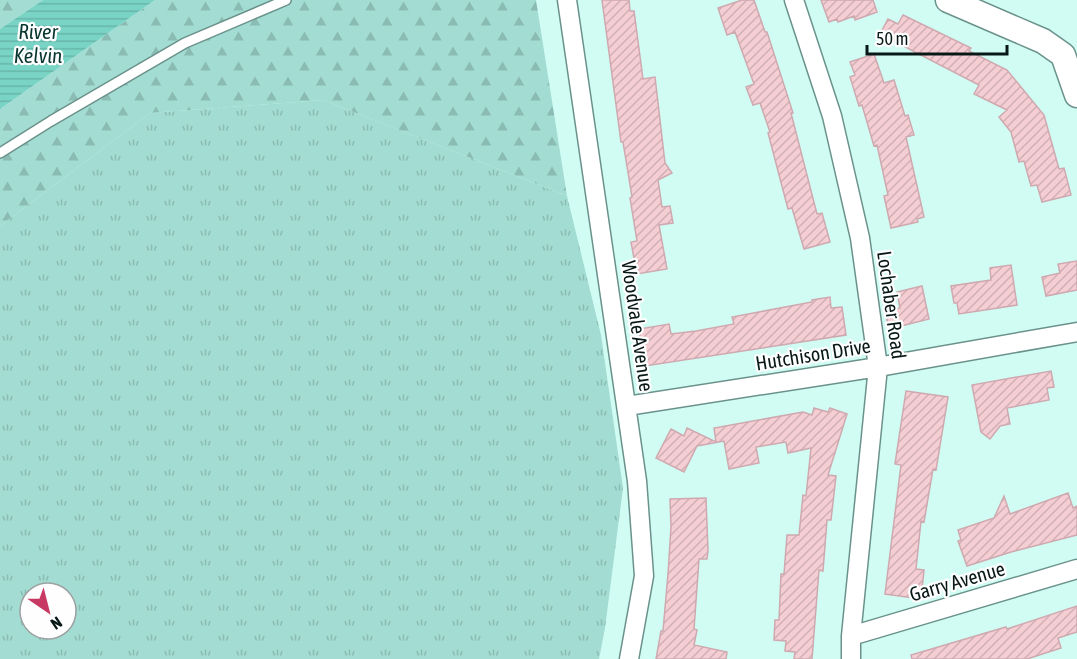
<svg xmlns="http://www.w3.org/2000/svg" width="1077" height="659" font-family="'Asap Condensed',sans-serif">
<defs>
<pattern id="grass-tufts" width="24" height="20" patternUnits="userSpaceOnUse" patternTransform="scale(1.5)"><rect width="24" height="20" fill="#a3dcd2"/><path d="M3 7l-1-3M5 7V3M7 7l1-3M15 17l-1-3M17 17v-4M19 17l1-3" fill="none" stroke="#8bbcb4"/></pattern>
<pattern id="forest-firs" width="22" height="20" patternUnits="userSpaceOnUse" patternTransform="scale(1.5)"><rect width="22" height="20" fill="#a3dcd2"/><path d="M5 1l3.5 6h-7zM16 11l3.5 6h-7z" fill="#8bbcb4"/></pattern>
<pattern id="water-rules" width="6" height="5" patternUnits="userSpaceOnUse" patternTransform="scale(1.5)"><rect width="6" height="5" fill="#79d4c5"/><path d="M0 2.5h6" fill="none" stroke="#67b5a8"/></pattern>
<pattern id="building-hatch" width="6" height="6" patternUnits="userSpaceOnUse" patternTransform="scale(1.5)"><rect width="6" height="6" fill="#f5ced4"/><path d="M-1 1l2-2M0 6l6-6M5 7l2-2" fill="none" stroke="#d1b0b5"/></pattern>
</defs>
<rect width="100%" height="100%" fill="#d1fcf4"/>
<path fill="url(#grass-tufts)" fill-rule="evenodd" d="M323 100 567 196 601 335 623 488 605 628 599 659H0V226L150 113ZM30 593H66V629H30Z"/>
<path fill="url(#forest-firs)" d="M0 0H43L0 29Z
M155 0H536L567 196 323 100 150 113 0 226V109Z"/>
<path fill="url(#water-rules)" d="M43 0H155L0 109V29Z"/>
<path fill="url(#building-hatch)" stroke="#cea9af" stroke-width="1.5" d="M602 0H629L630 11H634L643 79 655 77 665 163 672 173 658 180 662 207 670 206 673 223 659 225 667 269 637 274 631 242 637 241 630 198 632 197 623 142H621Z
M742 0H754L765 32H767L793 113H791L817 214 822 213 830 242 804 249 792 208 788 209 768 133 770 132 760 103 753 105 746 87 754 84 735 32 727 35 718 8Z
M821 0H873L877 12 855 20 854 16 838 22 837 19 829 22Z
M903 15 971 48 969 51 1007 70 1044 115 1059 169 1064 168 1071 195 1042 202 1037 185 1031 186 1024 161 1019 162 1011 132 999 117 1007 110 974 94 979 85 880 34 888 19 898 24Z
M874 54 884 83 894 80 905 116 908 115 914 135 906 137 924 217 917 219 918 222 891 228 884 196 888 195 877 145 874 146 862 105 859 106 850 77 855 75 850 62Z
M1077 261V290L1046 296 1042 277 1060 273 1058 264Z
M1011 265 1017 305 959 314 957 303H954L951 286 991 280 990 268Z
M922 286 929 319 889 329 885 311 900 308 897 292Z
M830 297 831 308 842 307 846 335 645 366 639 329 669 324 671 334 696 331 734 324 732 317 812 302V300Z
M1051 371 1054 387 1047 388 1049 400 1007 408 1010 424 1000 426 990 439 981 432 972 385Z
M906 391 948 397 936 470 933 469 924 522 921 521 916 569 924 570 921 599 885 594 901 465 895 464Z
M814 408 828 412 830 408 847 414 828 475 836 476 831 520H827L823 571 819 570 812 659H794L795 652 785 651 786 641 774 640 775 620H779L781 574H784L787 535H799L803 495 806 496 811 448 788 453 786 442 756 447 759 463 729 469 724 441 697 446 684 472 656 458 671 429 684 436 687 428 716 442 714 428 803 412 812 415Z
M1068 493 1073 508 1077 506V535L1011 552 967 566 958 541 961 540 958 530 994 518 1004 496 1010 514Z
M706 498 708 551 707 559H699L694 629 697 630 694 645 727 652 726 659H656L661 631H663L668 574 671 527 670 499Z
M1077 606V632L1058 638 1061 648 1027 659H912L911 655 1006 627 1007 629Z"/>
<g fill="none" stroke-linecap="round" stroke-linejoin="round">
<defs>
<path id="lane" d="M0 153 51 121 185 43 286 0"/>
<path id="street" d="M567 0 637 481 644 576 629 659
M794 0 832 116 860 238 878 367 851 636V659
M627 406 878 367 1077 332
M851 636 1077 569"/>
<path id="secondary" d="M948 0 1043 41 1063 55 1077 95"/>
</defs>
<use href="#lane" stroke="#6a928b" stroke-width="12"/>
<use href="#street" stroke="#6a928b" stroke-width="21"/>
<use href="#secondary" stroke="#6a928b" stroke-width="27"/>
<use href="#lane" stroke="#fff" stroke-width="9"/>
<use href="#street" stroke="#fff" stroke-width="18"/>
<use href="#secondary" stroke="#fff" stroke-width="24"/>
</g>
<g text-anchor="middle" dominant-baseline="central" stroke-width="4.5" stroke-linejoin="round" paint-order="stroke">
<g font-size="20" fill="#081816" stroke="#fefefe">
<text transform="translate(892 305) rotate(82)">Lochaber Road</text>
<text transform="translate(638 326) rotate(82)">Woodvale Avenue</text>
<text transform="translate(813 354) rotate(-9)">Hutchison Drive</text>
<text transform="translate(957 581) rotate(-16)">Garry Avenue</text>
</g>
<g font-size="21" font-style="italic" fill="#08352f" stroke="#fefefe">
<text x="38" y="31">River<tspan x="38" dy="24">Kelvin</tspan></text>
</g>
</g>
<g transform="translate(48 611) rotate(145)"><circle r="28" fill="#fefefe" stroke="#9ca2a1" stroke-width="1.5"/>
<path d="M0-4.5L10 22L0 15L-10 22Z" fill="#c73963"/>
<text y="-9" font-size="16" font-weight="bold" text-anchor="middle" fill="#081816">N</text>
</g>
<path d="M867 45v9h140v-9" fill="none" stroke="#081816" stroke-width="3"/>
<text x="876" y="45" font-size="18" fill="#081816" stroke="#fefefe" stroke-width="4.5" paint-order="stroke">50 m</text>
</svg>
